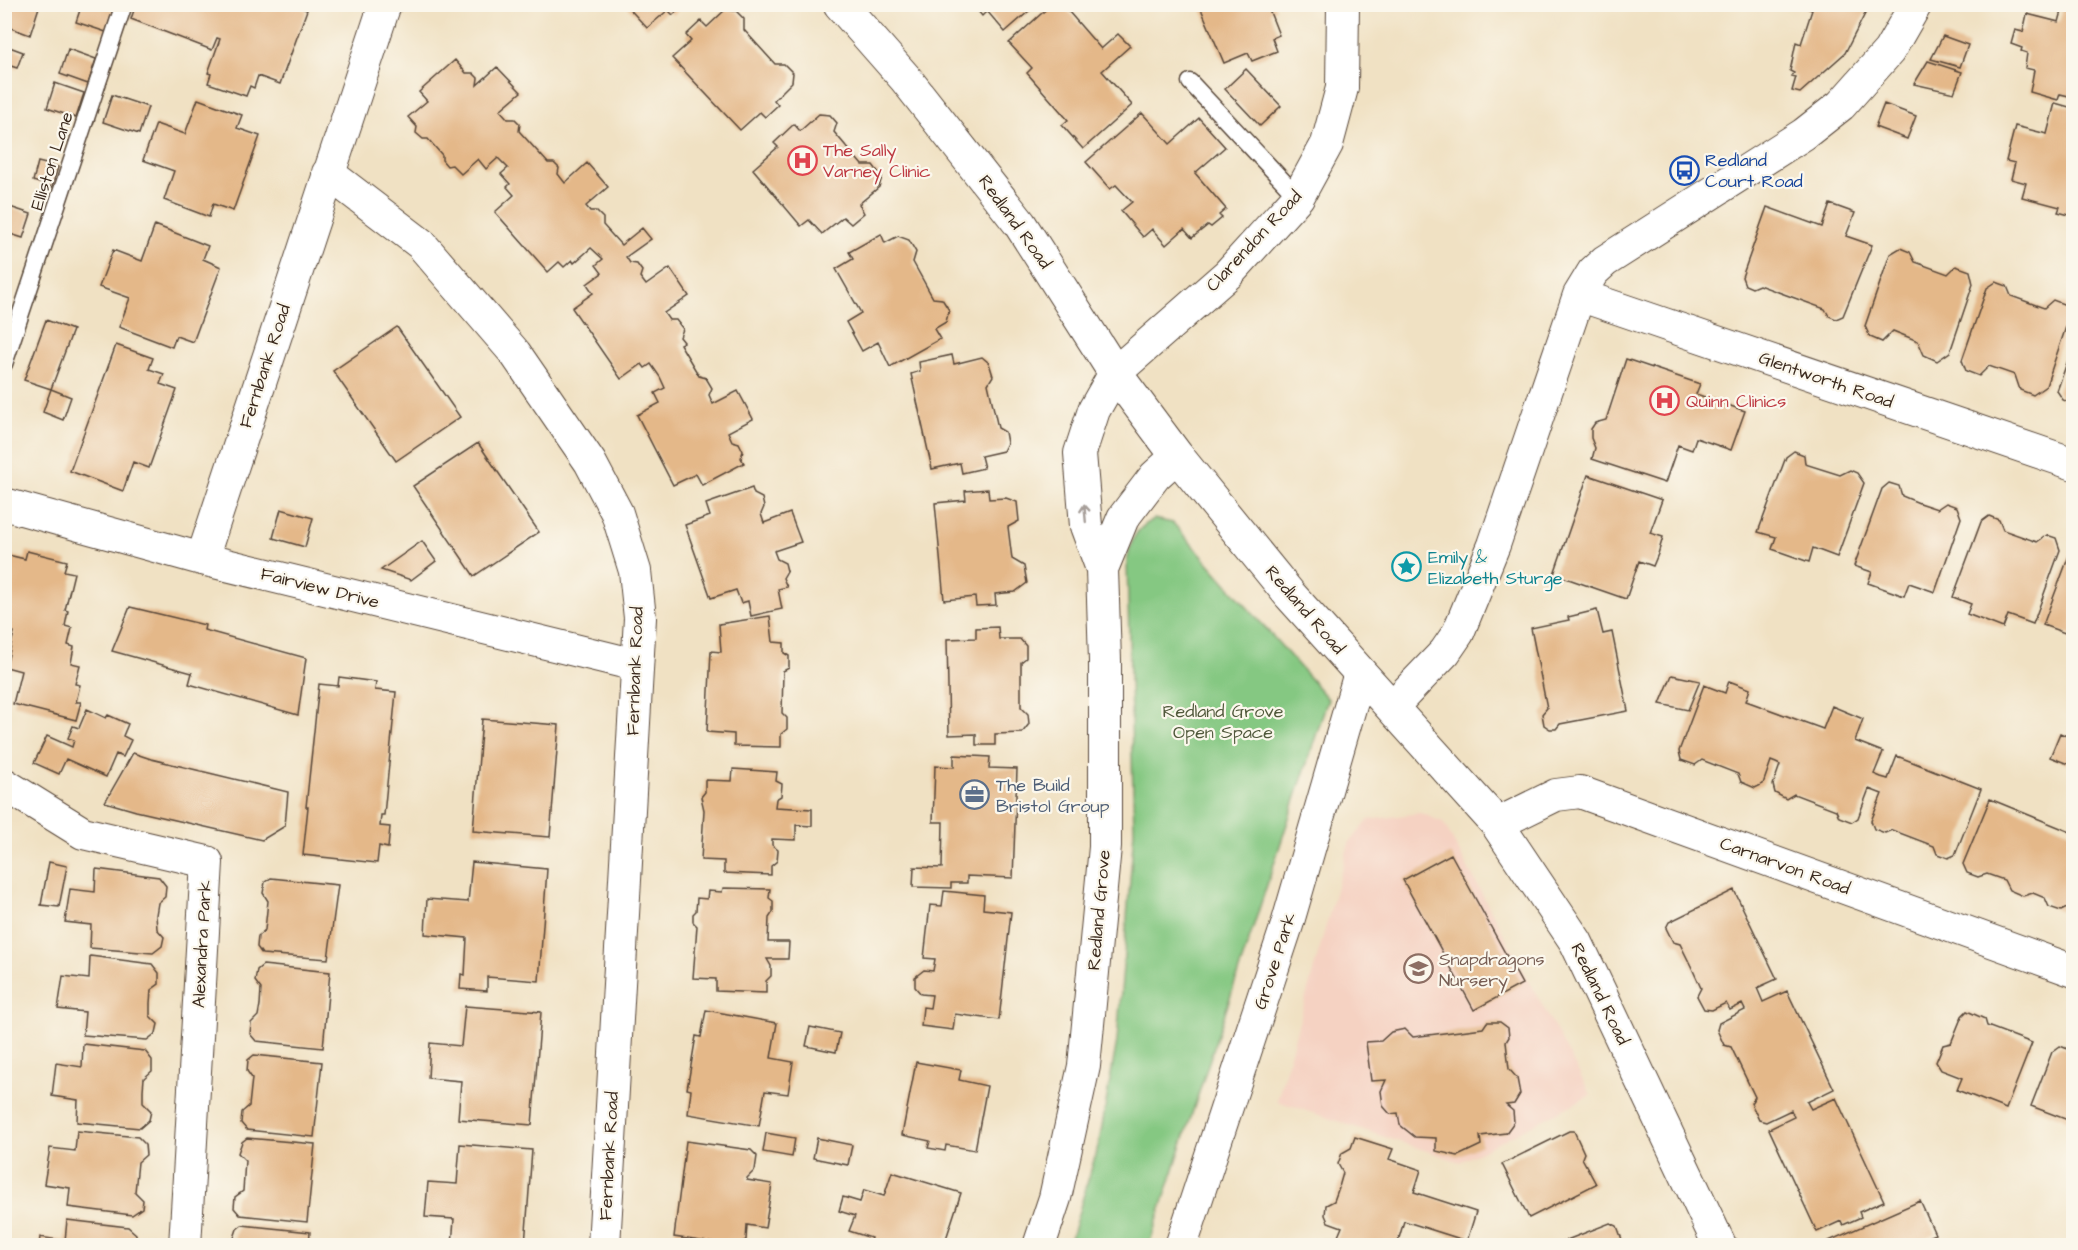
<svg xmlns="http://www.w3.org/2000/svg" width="2078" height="1250" font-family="'Architects Daughter',sans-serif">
<rect width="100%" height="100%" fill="#fbf7ec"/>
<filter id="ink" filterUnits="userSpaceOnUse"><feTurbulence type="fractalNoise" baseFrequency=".0167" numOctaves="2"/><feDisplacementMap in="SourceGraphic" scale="12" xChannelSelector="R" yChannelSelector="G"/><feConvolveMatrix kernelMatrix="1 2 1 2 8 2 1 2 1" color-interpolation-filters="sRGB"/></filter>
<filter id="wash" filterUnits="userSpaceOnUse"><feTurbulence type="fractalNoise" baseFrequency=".008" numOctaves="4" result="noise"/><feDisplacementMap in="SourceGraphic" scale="24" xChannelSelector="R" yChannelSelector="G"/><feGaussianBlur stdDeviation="1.35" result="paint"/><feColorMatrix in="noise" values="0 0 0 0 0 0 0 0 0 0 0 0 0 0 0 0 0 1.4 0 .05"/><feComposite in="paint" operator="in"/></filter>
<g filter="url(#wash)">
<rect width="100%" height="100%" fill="#f0e1c3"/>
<path fill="#f5d2c2" d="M1420 813 1443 822 1591 1095 1460 1162 1277 1101 1349 843 1369 820Z"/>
<path fill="#85c882" stroke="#607950" stroke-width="1.5" d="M1154 519 1173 523 1328 699 1149 1245H1069L1099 1143 1117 1041 1134 831 1127 562C1132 539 1133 531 1154 519Z"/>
<g id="blocks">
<path fill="#e4b889" d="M4 4H40L30 35 11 28 4 44Z
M82 4H106L114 7 106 32 76 22Z
M136 4H222L230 8 231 4H292L307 10 280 84 258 76 254 88 250 86 246 96 208 83 211 74 208 73 220 39 217 38 212 50 131 19Z
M625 4H684L673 15 668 10 647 28Z
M972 4H1037L1005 32 987 11 982 16Z
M1052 4H1062L1101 49 1118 34 1130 46 1102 71 1132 105 1083 149 1062 125 1068 120 1027 73 1032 68 1009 43Z
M1199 4H1274L1276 9 1270 12 1279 35 1272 38 1277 51 1252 61 1248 53 1224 63Z
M1798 4H1870L1845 53 1800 93 1792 91 1796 77 1792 76 1794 73 1790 71 1796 42 1801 44 1812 10Z
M2064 4H2073V97L2060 94 2058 100 2030 92 2034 70 2025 68 2027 53 2021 51 2022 48 2011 44 2015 30 2023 32 2027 14 2059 22Z
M725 10 736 11 744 19V30L775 64H784L793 73 792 82 774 100 778 105 765 117 760 112 740 130 672 58 691 41 686 35 701 21 707 27Z
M1943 36 1968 45 1960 67 1931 59Z
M4 45 23 52 17 68 8 65 5 75Z
M68 49 96 59 88 84 60 74Z
M455 60 466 73H473L478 78 477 85 497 67 521 92 500 110 508 119H515L520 124 519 131 548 163H554L559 168 558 174 565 183 587 163 608 187 586 206 590 211H596L603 218V225L621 245 642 228 651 239 626 257 630 263 637 264 642 271 640 277 646 285 670 268 689 296 664 313 669 320H676L683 329 680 337 684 342 680 344 699 376 706 378 712 388 709 395 713 404 738 391 753 419 728 432 732 441 739 443 743 451 741 458 744 463 702 485 696 474 673 485 637 415 660 403 655 393 665 388 660 377 651 364 645 368 642 364 621 379 572 308 593 293 587 284 602 273 596 265 603 259 591 248 574 263 572 260 564 267 559 262 548 272 495 212 514 195 507 187 510 184 501 174 508 168 498 158 486 169 478 159 461 174 452 165 447 166 442 160V155L428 139H423L416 133 417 127 408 117 427 101 419 92Z
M1928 61 1962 72 1954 93 1914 84Z
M1246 69 1281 106 1260 126 1225 89Z
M55 83 84 93 76 118 47 108Z
M112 95 148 107 139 134 103 122Z
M4 96 11 98 5 116H4Z
M198 99 242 115 237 128 260 136 233 211 213 204 209 217 164 200 174 171 143 160 156 124 185 134Z
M2055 103 2073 108V216L2058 212 2060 207 2022 197 2026 183 2011 179 2015 163 2006 161 2015 126 2047 134Z
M1884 104 1916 116 1907 139 1875 127Z
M1142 113 1170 144 1199 118 1225 147 1195 173 1226 209 1219 215 1222 218 1211 227 1208 225 1192 238 1184 229 1166 245 1152 229 1143 237 1121 211 1132 202 1116 185 1110 189 1086 162Z
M819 114 830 115 837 123 834 132 862 165H873L882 177 879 187 859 204 864 213 851 224 843 217 822 234 809 220 801 226 753 169 778 147 774 143 794 124 800 131Z
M38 162 58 167 52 187 33 181Z
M1830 204 1855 213 1846 236 1872 245 1843 316 1836 319 1829 316 1825 309 1759 285 1752 288 1745 285 1742 277 1767 207 1822 227Z
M4 205 31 214 23 238 4 232Z
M155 225 208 246 203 259 221 267 193 342 176 336 172 347 119 327 130 298 99 287 113 250 142 261Z
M881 234 885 243 898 236 909 240 916 252 913 262 933 298 942 299 949 310 946 322 934 329 940 339 890 367 878 342 862 351 846 322 861 313 836 269 853 259 849 252Z
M1900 248 1910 252 1915 262 1948 274 1956 266 1970 271 1973 284 1950 352 1937 361 1924 355 1918 341 1893 331 1882 342 1870 337 1865 326 1890 254Z
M1996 282 2007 286 2011 296 2044 308 2053 300 2066 305 2069 318 2046 386 2033 395 2020 390 2015 375 1989 366 1979 376 1966 371 1962 360 1987 288Z
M46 320 73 330 51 389 24 380Z
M397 327 460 417 396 461 333 371Z
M116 345 153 358 149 369 164 374 160 384 177 390 149 468 133 462 123 491 70 471Z
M2073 346V404L2063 400 2057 391Z
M952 355 954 364 982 357 989 363 993 376 988 384 998 428 1005 432 1007 443 1003 451 981 456 984 468 962 473 960 463 932 469 911 374 920 371 919 362Z
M1626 359 1700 384 1696 394 1745 411 1731 450 1696 438 1692 450 1678 445 1665 483 1592 459 1595 448 1591 438V429L1595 423 1606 420Z
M51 389 71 397 63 420 43 412Z
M478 443 539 532 474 576 413 486Z
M1794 451 1804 455 1805 464 1840 475 1850 470 1857 473 1864 483 1837 557 1813 548 1809 562 1772 549 1776 537 1758 532 1786 457Z
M1588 475 1662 500 1650 533 1663 537 1658 554 1653 566 1639 561 1626 599 1554 574Z
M1889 483 1899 486 1902 496 1919 503 1937 509 1946 503 1957 507 1961 518 1935 592 1909 583 1904 596 1868 583 1872 572 1854 566 1882 489Z
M752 488 754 494 762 498 764 507 761 514 764 523 790 513 801 542 774 551 777 559 785 563 787 571 783 578 787 587 778 589 782 609 751 616 748 601 741 603 736 590 711 598 685 525 710 516 706 504Z
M988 489 989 499 1006 498 1017 502 1019 521 1008 527 1012 559 1024 566 1027 583 1015 592 995 594 996 605 976 606 975 597 944 600 935 503 966 500 965 491Z
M281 509 313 518 305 547 273 538Z
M1989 516 1999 520 2003 530 2037 542 2047 535 2056 538 2060 550 2033 624 2008 615 2003 628 1967 614 1971 604 1953 597 1981 522Z
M422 541 436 561 411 580 381 570Z
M2073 545V636L2043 625Z
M27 551 67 561 64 571 74 573 65 610 68 611 65 626 72 628 68 645 74 647 71 663 80 665 75 684 80 685 76 702H81L76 720 13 704 21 671 6 667 14 632 4 630V612L8 596 4 595V554L25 559Z
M130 607 205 625 204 630 306 658 298 715 189 684 192 673 112 651Z
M1597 610 1603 634 1612 632 1628 711 1560 724 1556 729H1550L1544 725 1542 714 1547 708 1531 628 1569 620 1568 617Z
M770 616 773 642 784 643V653L789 656V668L783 671 782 713 787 718V729L781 734V747L734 746V734L707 732 711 651 721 652 719 624Z
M998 627 999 639H1020L1026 646V658L1021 662V707L1028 714 1029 724 1022 733 995 734V745H976V734L949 735 947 639 976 638V628Z
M1672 675 1700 681 1688 710 1660 704Z
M339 677 376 682 375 690 396 692 384 815H381L380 826 390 827 388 848 379 846 377 863 303 855 308 807H306L319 684 338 686Z
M1729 681 1750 689 1746 701 1823 729 1832 706 1863 719 1855 741 1883 752 1874 774 1881 777 1888 779 1897 756 1981 789 1955 855 1948 858 1937 854 1934 846 1892 830 1885 833 1874 829 1871 821 1882 794 1869 789 1858 818 1852 822 1839 817 1836 810 1794 794 1786 799 1775 793 1773 785 1780 765 1776 763 1771 761 1763 784 1755 788 1741 782 1738 774 1702 760 1695 765 1681 760 1679 751 1704 685 1725 693Z
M87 709 106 718 108 715 128 724 123 736 131 740 123 757 116 754 106 777 66 759 59 774 34 763 47 736 72 747 74 740 68 738 73 726 79 728Z
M482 719 559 725 550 837 473 831Z
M2060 733 2073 739V766L2050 757Z
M133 753 151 759 288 792 285 826 262 840 136 811 105 802Z
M954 755 990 757 989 768 1017 769 1013 878 967 876V883H951V888L913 887 914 867 942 868 943 822H933L935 766 954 767Z
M733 769 777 772 776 781 782 784 781 796 776 799 775 807 812 809V826L796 825V840L772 839V845L778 850 777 861 771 866V875L724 873V861L701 860 704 810 701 797 705 792V780L732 781Z
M1990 799 2073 833V905L2061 911 2049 907 2045 898 2033 893 2023 896 2009 890 2004 880 1987 874 1978 877 1967 873 1963 864Z
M4 819 8 822 6 838H4Z
M1451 854 1522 984 1474 1010 1403 880Z
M49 862 67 866 59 907 41 905Z
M472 862 547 869 539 981 487 977V991L460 989 461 974 465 975 467 938 425 934 427 899 468 902Z
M96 869 159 877 166 886 165 897 158 903 156 915 157 929 164 937 162 946 153 953 90 948 91 925 65 922 70 889 95 892Z
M271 878 338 885 328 959 262 954 257 947 258 936 265 930 268 901 263 893 265 882Z
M723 888 770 889 769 898 773 901V912L769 918 768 942H789L788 959H767L771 966V976L766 981V993L716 991V979L693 978 697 926 693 922V914L696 911 697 898 707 899 708 891 722 892Z
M1734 890 1777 979 1757 988 1763 1002 1787 991 1834 1089 1807 1102 1811 1109 1836 1098 1884 1201 1859 1212 1861 1217 1843 1225 1841 1221 1817 1232 1769 1129 1794 1117 1791 1110 1766 1122 1759 1120 1751 1103 1755 1097 1731 1047 1724 1045 1717 1030 1719 1023 1745 1010 1742 1004 1730 1010 1726 1003 1712 1010 1704 1009 1697 996 1701 988 1691 966 1680 944 1673 942 1666 928 1669 922Z
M944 891 984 895 983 909 1011 912 999 1020 955 1014 953 1030 921 1026 923 1007 930 1008 932 995 921 994 915 987V977L924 970 933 971 935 959 924 958 930 905 942 906Z
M90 956 152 964 159 973V984L151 990 150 1003V1016L158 1024 156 1033 147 1040 83 1035 85 1012 58 1009 63 976 89 979Z
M263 965 330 972 323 1048 256 1041 250 1034 251 1023 258 1016 260 1005 261 989 255 981 257 970Z
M465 1006 541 1012 532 1125 458 1119 461 1081 428 1078 430 1043 461 1046Z
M706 1010 777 1023 771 1058 793 1062 788 1094 765 1091 759 1126 688 1114 691 1090 687 1089 696 1036 701 1037Z
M1967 1011 1985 1019 1987 1026 2032 1043 2006 1109 1957 1090 1962 1078 1941 1070 1936 1062 1943 1045 1951 1043 1962 1016Z
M1487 1022H1500L1508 1028 1509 1037 1506 1042 1509 1069 1517 1078 1520 1094 1514 1104 1506 1105 1513 1111 1514 1122 1506 1133 1480 1136 1481 1145 1458 1156 1436 1151V1138L1415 1137 1400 1125 1398 1113 1390 1114 1383 1106 1381 1091 1386 1080 1371 1081 1366 1042 1381 1041 1391 1032 1405 1029 1413 1037 1483 1028Z
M810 1027 840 1033 836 1052 806 1046Z
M83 1044 145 1051 152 1060V1071L144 1078 143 1090V1103L151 1111 149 1120 140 1128 77 1122 78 1100 52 1096 56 1063 82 1067Z
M2060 1046 2073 1051V1122L2031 1106 2052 1052Z
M254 1055 322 1062 314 1137 247 1130 241 1123 242 1112 249 1106 252 1078 247 1071 248 1060Z
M916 1062 961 1070 959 1080 987 1086 975 1150 946 1145 945 1151 928 1148 930 1141 902 1135Z
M77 1131 138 1137 145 1144 146 1155 138 1162 135 1192 143 1200 142 1208 132 1215 68 1207 70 1188 44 1184 50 1148 75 1151Z
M1569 1131H1574L1584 1153 1582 1158 1596 1184 1529 1218 1502 1164Z
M766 1133 795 1138 792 1157 763 1152Z
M1355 1137 1393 1149 1389 1159 1421 1170 1414 1192 1476 1212 1467 1241 1404 1221 1397 1245H1313L1323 1238 1336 1241 1342 1227 1328 1222 1325 1215 1326 1205 1334 1201 1339 1187 1343 1173 1338 1164 1342 1153 1351 1148Z
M247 1138 315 1144 307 1222 240 1215 234 1208 235 1197 243 1191 245 1160 238 1153 242 1142Z
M817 1138 852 1145 848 1165 813 1158Z
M686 1141 751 1150 757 1156 755 1170 747 1178V1180L772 1184 765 1228 747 1225 746 1240 735 1246 674 1237Z
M460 1144 532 1150 525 1245H452L454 1219 425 1217 428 1182 457 1184Z
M892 1172 961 1193 944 1245H869L871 1238 849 1231 855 1216 839 1211 843 1197 860 1202 864 1190 884 1196Z
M1920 1201 1935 1234 1909 1245H1825L1824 1243Z
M67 1220 128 1227 136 1234V1245H39L40 1237 65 1241Z
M1610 1223 1617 1226 1624 1245H1554Z
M242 1225 310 1232 309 1245H237L233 1241 237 1229Z"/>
</g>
</g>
<g filter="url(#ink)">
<use href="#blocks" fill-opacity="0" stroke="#564537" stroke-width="1.5"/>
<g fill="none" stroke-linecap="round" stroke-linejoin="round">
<defs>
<path id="lane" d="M1190 82 1298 197
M4 364 124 4"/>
<path id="street" d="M328 173 421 244 515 353 590 462 617 513 635 571 640 618 604 1246
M1579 295 2074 464
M4 504 202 559 636 665
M202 559 385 4
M1102 569 1123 518 1155 476 1177 456
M1392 707 1445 652 1458 633 1494 545 1579 295 1593 272 1605 261 1804 134 1841 105 1889 51 1916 4
M4 784 83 833 207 862 185 1246
M1497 824 1556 795 1580 792 2074 971
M1039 1246 1055 1198 1084 1066 1105 847V661L1102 569 1086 526 1080 453 1094 410 1115 373 1228 274 1298 197 1327 144 1342 88 1343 4
M1181 1246 1287 925 1360 673"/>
<path id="secondary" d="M840 4 905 78 1020 224 1115 373 1177 456 1290 595 1497 824 1576 942 1720 1246"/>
</defs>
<use href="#lane" stroke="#564537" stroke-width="19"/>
<use href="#street" stroke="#564537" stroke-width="34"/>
<use href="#secondary" stroke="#564537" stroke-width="35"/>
<use href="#lane" stroke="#fff" stroke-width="16"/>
<use href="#street" stroke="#fff" stroke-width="32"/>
<use href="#secondary" stroke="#fff" stroke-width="33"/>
</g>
<defs><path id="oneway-shaft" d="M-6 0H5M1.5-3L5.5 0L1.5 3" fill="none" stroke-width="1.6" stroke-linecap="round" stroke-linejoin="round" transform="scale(1.5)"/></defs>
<use stroke="#a79f9a" href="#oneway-shaft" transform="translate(1085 513) rotate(-95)"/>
</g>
<defs>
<symbol id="hospital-ring" viewBox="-11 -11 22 22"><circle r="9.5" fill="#fbf7ec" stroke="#e0444e" stroke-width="1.5"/><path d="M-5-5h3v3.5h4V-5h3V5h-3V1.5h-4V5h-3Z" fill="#e0444e"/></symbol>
<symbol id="bus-ring" viewBox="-11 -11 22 22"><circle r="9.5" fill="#fbf7ec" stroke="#1a4fb4" stroke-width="1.5"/><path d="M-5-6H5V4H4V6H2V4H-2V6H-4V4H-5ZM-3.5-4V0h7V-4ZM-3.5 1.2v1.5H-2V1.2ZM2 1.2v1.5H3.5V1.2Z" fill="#1a4fb4"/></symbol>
<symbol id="sight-ring" viewBox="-11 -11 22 22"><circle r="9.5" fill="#fbf7ec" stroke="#0f9aa8" stroke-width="1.5"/><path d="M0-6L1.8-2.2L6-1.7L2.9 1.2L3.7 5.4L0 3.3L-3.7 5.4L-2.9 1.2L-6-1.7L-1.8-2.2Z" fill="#0f9aa8"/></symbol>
<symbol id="office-ring" viewBox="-11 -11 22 22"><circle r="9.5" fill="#fbf7ec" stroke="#5c6f8a" stroke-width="1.5"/><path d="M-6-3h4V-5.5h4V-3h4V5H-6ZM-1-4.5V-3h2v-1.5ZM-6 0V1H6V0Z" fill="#5c6f8a"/></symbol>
<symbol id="school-ring" viewBox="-11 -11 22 22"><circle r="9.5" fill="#fbf7ec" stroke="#8d6e63" stroke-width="1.5"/><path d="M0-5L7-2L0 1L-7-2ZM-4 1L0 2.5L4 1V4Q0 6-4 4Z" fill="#8d6e63"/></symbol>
</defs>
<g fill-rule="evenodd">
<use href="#hospital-ring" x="786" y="144" width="33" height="33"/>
<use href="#bus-ring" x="1668" y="154" width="33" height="33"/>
<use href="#hospital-ring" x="1648" y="384" width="33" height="33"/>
<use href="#sight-ring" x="1390" y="550" width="33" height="33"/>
<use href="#office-ring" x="958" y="778" width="33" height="33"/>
<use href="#school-ring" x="1402" y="952" width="33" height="33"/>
</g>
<g text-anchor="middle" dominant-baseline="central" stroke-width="4.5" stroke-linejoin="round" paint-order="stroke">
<g font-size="18" fill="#be3a42" stroke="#fbf7ec" text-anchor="start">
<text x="823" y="150">The Sally<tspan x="823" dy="21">Varney Clinic</tspan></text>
<text x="1686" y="401">Quinn Clinics</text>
</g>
<g font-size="18" fill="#164399" stroke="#fbf7ec" text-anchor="start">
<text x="1705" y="160">Redland<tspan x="1705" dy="21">Court Road</tspan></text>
</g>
<g font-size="18" fill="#3b2a1e" stroke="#fbf7ec">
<text transform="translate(52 161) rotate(-72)">Elliston Lane</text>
<text transform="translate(1015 222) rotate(54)">Redland Road</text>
<text transform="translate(1254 241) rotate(-47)">Clarendon Road</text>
<text transform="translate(265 366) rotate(-72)">Fernbank Road</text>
<text transform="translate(1826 380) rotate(19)">Glentworth Road</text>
<text transform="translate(320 588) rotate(14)">Fairview Drive</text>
<text transform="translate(1305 610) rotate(49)">Redland Road</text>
<text transform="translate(635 671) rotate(-88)">Fernbank Road</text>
<text transform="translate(1785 866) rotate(20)">Carnarvon Road</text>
<text transform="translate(1099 910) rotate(-85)">Redland Grove</text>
<text transform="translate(202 944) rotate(-87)">Alexandra Park</text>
<text transform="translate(1275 961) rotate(-72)">Grove Park</text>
<text transform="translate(1600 994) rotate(64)">Redland Road</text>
<text transform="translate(609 1156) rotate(-87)">Fernbank Road</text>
</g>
<g font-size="18" fill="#0d838f" stroke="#fbf7ec" text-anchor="start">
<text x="1428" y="557">Emily &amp;<tspan x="1428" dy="21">Elizabeth Sturge</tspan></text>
</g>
<g font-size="18" fill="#51593c" stroke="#fbf7ec">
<text x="1223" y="711">Redland Grove<tspan x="1223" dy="21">Open Space</tspan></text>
</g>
<g font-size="18" fill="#4e5e75" stroke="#fbf7ec" text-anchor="start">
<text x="996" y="785">The Build<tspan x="996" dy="21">Bristol Group</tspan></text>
</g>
<g font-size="18" fill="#785e54" stroke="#fbf7ec" text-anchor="start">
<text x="1439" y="959">Snapdragons<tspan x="1439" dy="21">Nursery</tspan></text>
</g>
</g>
<rect width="2078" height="1250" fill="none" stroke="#fbf7ec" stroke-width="24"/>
</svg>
